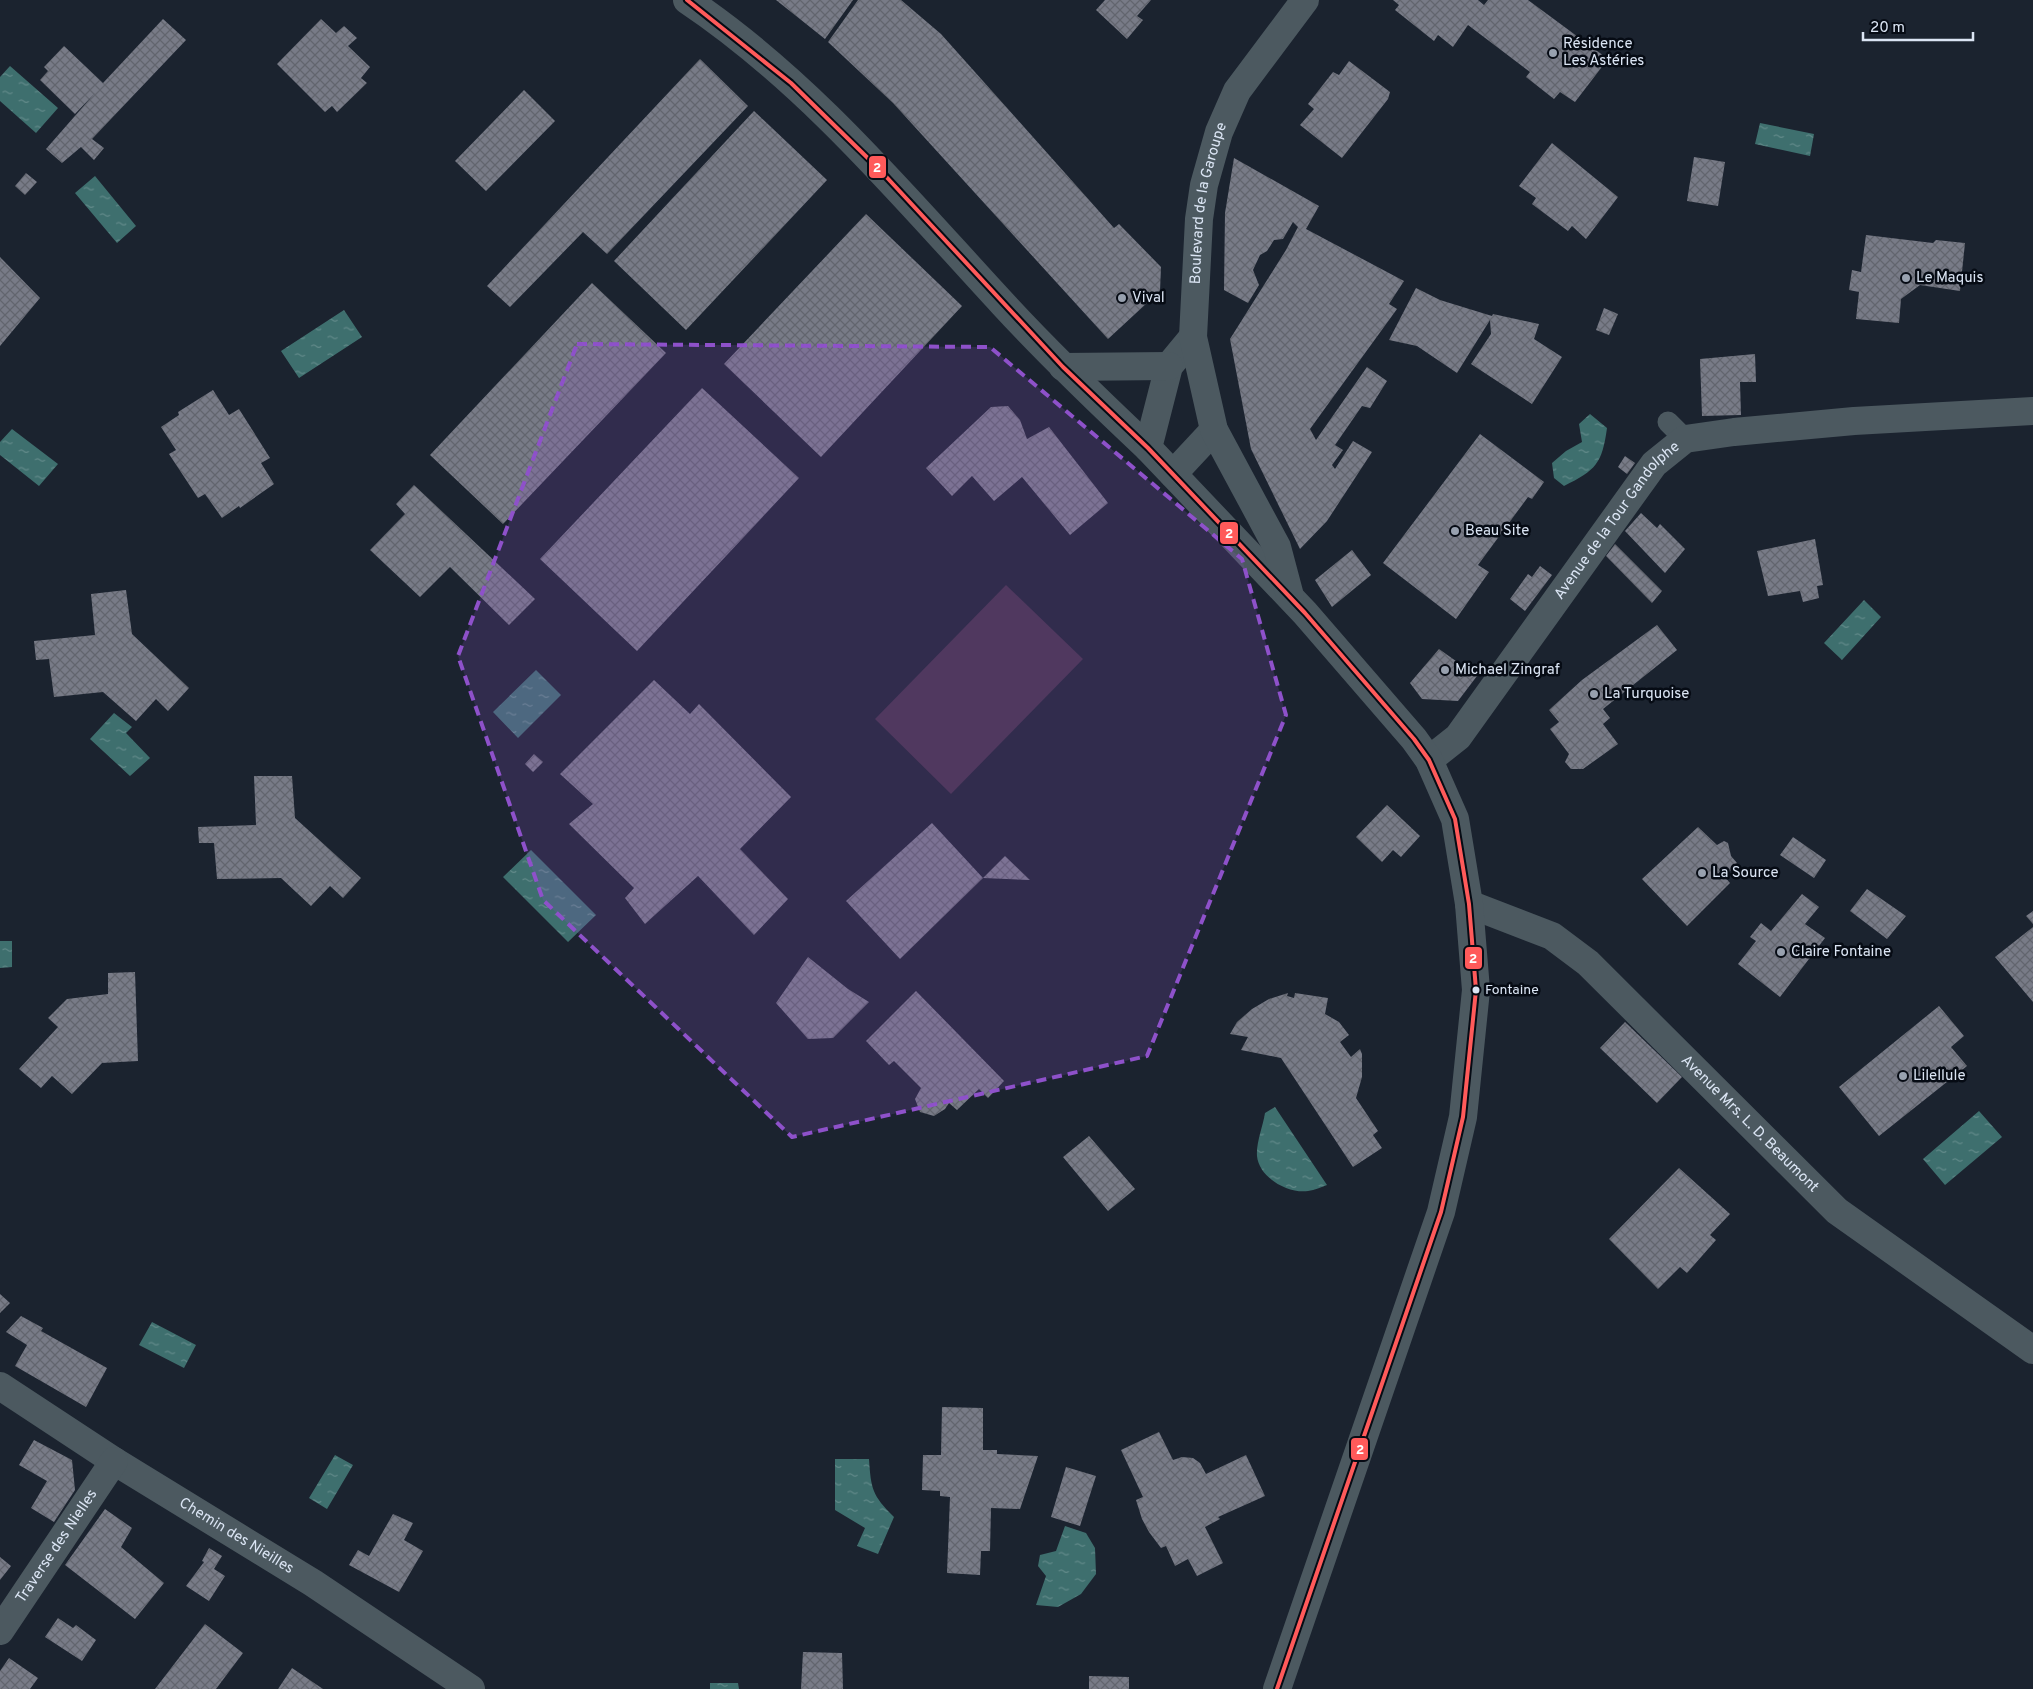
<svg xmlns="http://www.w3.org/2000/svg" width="2033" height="1689" font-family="Overpass,sans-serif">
<defs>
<pattern id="water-ripples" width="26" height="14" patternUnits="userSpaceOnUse" patternTransform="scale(1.25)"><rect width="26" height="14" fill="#3e6f6e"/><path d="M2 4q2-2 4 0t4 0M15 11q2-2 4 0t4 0" fill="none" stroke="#628a8a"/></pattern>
<pattern id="building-cross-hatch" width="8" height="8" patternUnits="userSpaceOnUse" patternTransform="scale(1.25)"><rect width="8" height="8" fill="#787b87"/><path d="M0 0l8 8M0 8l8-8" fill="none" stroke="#62656e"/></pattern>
</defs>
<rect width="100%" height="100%" fill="#1b232f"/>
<path fill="#413345" d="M1006 585 1083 659 951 794 875 719Z"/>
<path fill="url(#water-ripples)" d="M10 66 58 108 36 133 0 101V77Z
M1760 123 1814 134 1810 156 1755 144Z
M95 176 136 226 117 243 75 193Z
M344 310 362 337 299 378 281 351Z
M1590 414 1607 428C1602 464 1596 470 1564 486L1554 478 1552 463 1566 451 1582 442 1579 424Z
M12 429 58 464 39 486 0 455V442Z
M1864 600 1881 617 1842 660 1824 643Z
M536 670 561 695 518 738 493 712Z
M114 713 132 727 126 733 150 758 130 776 90 739Z
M531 850 596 915 568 942 503 877Z
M0 941H12V967L0 968Z
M1275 1107 1327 1185C1321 1187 1315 1190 1308 1191 1289 1194 1259 1178 1257 1156 1256 1143 1263 1126 1265 1113Z
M1979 1111 2002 1137 1945 1185 1923 1159Z
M152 1322 196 1345 184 1368 139 1345Z
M335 1455 353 1465 327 1509 309 1498Z
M835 1459H869C871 1489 872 1495 894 1517L878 1554 857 1546 865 1528 835 1510Z
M1065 1526 1086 1533 1095 1548 1096 1574 1081 1594 1058 1607 1036 1605 1046 1576 1038 1566 1040 1555 1056 1551Z
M710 1683H738L739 1689H710Z"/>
<path fill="url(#building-cross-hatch)" d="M776 0H853L825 39Z
M858 0H901L941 34 1114 228 1119 224 1161 267 1160 291 1108 339 893 103 828 42Z
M1105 0H1151L1137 16 1143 20 1127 39 1096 10Z
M1393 0H1478L1484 5 1488 0H1528L1608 59 1575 102 1560 92 1554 99 1526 77 1530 72 1468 25 1453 47 1438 35 1434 41 1395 10 1399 5Z
M163 19 186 40 92 139 104 148 94 160 81 147 62 163 46 149 95 93 75 114 40 80 48 71 44 67 64 46 103 83Z
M321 19 336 33 344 26 357 38 348 46 370 67 361 78 367 83 337 112 332 106 325 112 277 64Z
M700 59 748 106 607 254 583 232 510 307 487 286Z
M1349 61 1390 92 1388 99 1342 158 1300 125 1314 109 1308 104 1333 72 1339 75Z
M524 90 555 121 486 191 455 161Z
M754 111 827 180 686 330 614 261Z
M1552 143 1618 197 1586 239 1572 226 1568 231 1532 204 1536 198 1519 186Z
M1694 157 1725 162 1718 206 1687 201Z
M1234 158 1319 206 1306 229 1404 281 1389 304 1397 309 1310 429 1316 440 1367 367 1387 381 1370 408 1362 406 1335 445 1343 450 1332 465 1335 469 1353 441 1372 452 1327 521 1300 549 1251 449 1230 339 1286 250 1298 227 1293 222 1283 239 1274 240 1267 251 1260 255 1253 270 1259 285 1248 303 1224 290 1225 213Z
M26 173 37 182 25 195 15 186Z
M866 214 962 306 821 457 724 364Z
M1866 235 1933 243 1936 240 1965 243 1960 291 1920 285 1901 299 1899 323 1856 319 1859 292 1849 290 1852 270 1861 272Z
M0 257 40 298 0 346Z
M592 283 666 353 503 524 430 455Z
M1416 288 1440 300 1492 316 1493 314 1539 324 1534 339 1562 357 1532 404 1471 364 1491 334 1490 320 1457 373 1417 346 1389 340Z
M1604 308 1618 314 1609 335 1596 330Z
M1755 354 1756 382H1740L1741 415 1702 416 1700 359Z
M702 388 799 478 637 651 540 559Z
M213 390 229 415 239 409 270 458 261 463 274 484 240 508 239 506 222 518 205 494 198 498 169 454 176 450 161 427 179 415 178 412Z
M1008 406 1020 420 1027 439 1049 427 1108 503 1070 535 1022 477 994 501 972 476 952 496 926 468 991 407Z
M1480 434 1544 482 1532 499 1528 497 1478 565 1489 572 1456 619 1383 563Z
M1625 456 1635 463 1627 474 1618 467Z
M414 485 535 599 509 625 450 567 420 597 370 550 405 514 396 504Z
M1641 513 1657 528 1660 524 1685 549 1665 573 1625 531Z
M1815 539 1823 585 1817 586 1819 598 1803 602 1800 591 1768 596 1757 551Z
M1615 544 1662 591 1652 603 1606 556Z
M1352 550 1371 575 1332 607 1315 580Z
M1540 566 1552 575 1525 611 1510 599 1528 574 1532 577Z
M126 590 132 634 189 688 168 711 156 699 136 721 103 692 54 697 49 659 36 660 34 641 95 635 91 594Z
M1657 625 1677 650 1603 709 1610 718 1603 724 1618 744 1583 769H1571L1565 762 1569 754 1550 729 1559 722 1549 710 1582 680Z
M1439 649 1477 676 1458 701 1422 699 1410 683Z
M654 680 690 714 699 704 791 797 740 849 788 899 754 935 698 876 645 924 625 898 634 888 569 824 593 804 560 774Z
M534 754 543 762 533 772 525 764Z
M254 776H292L295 818 361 878 343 898 330 886 311 906 281 878 217 879 214 843H199L198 827 256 825Z
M1387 805 1420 836 1401 857 1393 850 1382 862 1356 837Z
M932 823 983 878 1005 856 1030 880 983 878 900 959 846 901Z
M1698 827 1717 845 1724 841 1728 843 1731 856 1737 863 1725 877 1730 883 1687 926 1642 879Z
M1793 837 1826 860 1814 878 1780 855Z
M1867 889 1906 916 1887 939 1850 911Z
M1802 894 1819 907 1805 924 1825 938 1780 997 1738 964 1756 941 1750 937 1761 923 1771 931Z
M2033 911V924L2026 916Z
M2033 927V1002L1995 957Z
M808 957 848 989 869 1002 833 1038 808 1039 776 1003Z
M135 972 138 1061 102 1063 72 1094 52 1076 41 1088 19 1069 58 1027 48 1018 67 999 108 994V973Z
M916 991 1004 1081 988 1098 979 1089 957 1110 949 1103 945 1109 934 1116 920 1112 915 1099 921 1088 894 1061 889 1065 866 1041Z
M1288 993 1287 996 1294 998 1295 993 1328 998 1325 1014 1339 1022 1349 1035 1340 1042 1351 1057 1360 1049 1362 1054V1077L1356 1098 1378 1131 1373 1135 1382 1148 1353 1167 1281 1058 1241 1050 1248 1037 1230 1034 1237 1022 1252 1009 1269 999Z
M1939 1006 1964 1036 1951 1047 1967 1066 1879 1136 1839 1087Z
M1625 1022 1682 1077 1657 1103 1600 1048Z
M1089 1136 1135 1189 1108 1211 1063 1157Z
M1679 1168 1730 1214 1710 1235 1716 1240 1687 1273 1680 1267 1658 1289 1609 1239Z
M0 1294 10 1303 0 1313Z
M21 1316 43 1328 41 1331 107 1368 86 1407 15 1366 27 1345 6 1332Z
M942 1407 983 1408V1450H997V1454L1038 1456 1020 1509 991 1508 990 1551H981L980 1575 947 1573 950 1497 940 1496V1491L922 1490 923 1455H941Z
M1159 1432 1173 1460 1182 1457 1193 1458 1200 1463 1206 1474 1246 1455 1265 1496 1218 1517 1220 1519 1205 1527 1223 1563 1197 1576 1188 1559 1175 1566 1166 1546 1161 1548 1149 1532 1142 1519 1136 1500 1143 1497 1121 1450Z
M34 1440 72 1460 75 1490 54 1522 31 1508 47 1481 19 1465Z
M1066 1467 1096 1476 1080 1526 1051 1517Z
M105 1509 132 1528 121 1547 164 1583 135 1619 65 1565Z
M393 1514 413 1523 404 1540 423 1551 399 1592 349 1565 358 1550 369 1556Z
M209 1548 222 1556 214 1569 225 1576 209 1601 186 1586 204 1562 202 1561Z
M0 1557 11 1566 0 1580Z
M58 1618 73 1628 76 1625 96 1640 82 1661 45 1637Z
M205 1624 243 1653 216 1689H155Z
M803 1652 842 1653 843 1689H801Z
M9 1658 38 1678 30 1689H0V1671Z
M292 1668 323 1689H278Z
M1089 1676 1129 1677V1689H1089Z"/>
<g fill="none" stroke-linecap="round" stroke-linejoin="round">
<path stroke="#4c5960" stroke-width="21" d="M1668 422 1685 439"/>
<g stroke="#4c5960" stroke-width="28">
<path d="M687 0C808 81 904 197 1003 304 1049 354 1098 401 1148 448"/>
<path id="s1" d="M1429 760 1458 737 1654 464 1685 439 1734 432 1854 421 2033 411"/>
<path id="s2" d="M1469 904 1552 936 1588 963 1837 1211 2033 1350"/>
<path id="s3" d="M0 1386 114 1461 313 1583 471 1689"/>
<path id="s4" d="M0 1631 114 1461"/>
</g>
<g stroke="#4c5960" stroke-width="28">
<path d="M1193 337 1169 366 1148 448 1305 613 1414 739 1429 760 1455 819 1469 904 1476 990 1463 1117 1441 1212 1277 1689"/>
<path d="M1063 367 1169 366"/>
<path d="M1173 474 1214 430"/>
<path id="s5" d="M1290 596 1277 547 1214 430 1193 337 1199 219 1204 185 1219 132 1237 91 1305 0"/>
</g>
<defs>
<path id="bus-1" d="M687 0 791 83 879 169 1063 367 1148 448 1305 613 1414 739 1429 760 1455 819 1469 904 1476 990 1463 1117 1441 1212 1277 1689"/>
</defs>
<use href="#bus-1" stroke="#060b14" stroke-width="8"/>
<use href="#bus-1" stroke="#ff5a5a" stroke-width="4"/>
</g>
<path fill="#8e51ca" fill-opacity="0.2" stroke="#8e51ca" stroke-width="4" stroke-dasharray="10 6" stroke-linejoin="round" d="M577 344 990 347 1242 559 1286 715 1147 1056 792 1137 543 900 458 656Z"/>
<g fill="#98a1af" stroke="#060b14" stroke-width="2">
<circle cx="1553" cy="53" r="5"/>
<circle cx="1906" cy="278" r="5"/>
<circle cx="1122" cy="298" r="5"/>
<circle cx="1455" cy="531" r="5"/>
<circle cx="1445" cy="670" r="5"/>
<circle cx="1594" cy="694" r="5"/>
<circle cx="1702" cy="873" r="5"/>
<circle cx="1781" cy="952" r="5"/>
<circle cx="1903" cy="1076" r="5"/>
</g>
<circle fill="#dbe5f4" stroke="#060b14" stroke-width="2" cx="1476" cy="990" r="4.5"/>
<g text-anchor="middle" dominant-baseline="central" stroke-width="5" stroke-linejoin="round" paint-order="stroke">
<g font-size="14" fill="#dbe5f4" stroke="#060b14" text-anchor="start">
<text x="1485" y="990">Fontaine</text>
</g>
<g font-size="15" fill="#dbe5f4" stroke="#060b14" text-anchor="start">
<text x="1563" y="44">Résidence<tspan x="1563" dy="17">Les Astéries</tspan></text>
<text x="1916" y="278">Le Maquis</text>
<text x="1132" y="298">Vival</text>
<text x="1465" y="531">Beau Site</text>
<text x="1455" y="670">Michael Zingraf</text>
<text x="1604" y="694">La Turquoise</text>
<text x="1712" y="873">La Source</text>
<text x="1791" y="952">Claire Fontaine</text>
<text x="1913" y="1076">Lilellule</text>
</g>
<g font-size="15" fill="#dbe5f4" stroke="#060b14">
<text stroke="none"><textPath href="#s5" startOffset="414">Boulevard de la Garoupe</textPath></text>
<text stroke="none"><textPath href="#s1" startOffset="306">Avenue de la Tour Gandolphe</textPath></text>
<text stroke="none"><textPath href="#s2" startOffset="362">Avenue Mrs. L. D. Beaumont</textPath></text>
<text stroke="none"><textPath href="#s3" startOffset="280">Chemin des Nieilles</textPath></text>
<text stroke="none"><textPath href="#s4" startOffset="102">Traverse des Nielles</textPath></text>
</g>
</g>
<g stroke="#060b14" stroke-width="2">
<rect x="868" y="155" width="19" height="24" rx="5" fill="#ff5a5a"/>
<rect x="1219" y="521" width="20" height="24" rx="5" fill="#ff5a5a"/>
<rect x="1464" y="946" width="19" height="24" rx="5" fill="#ff5a5a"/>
<rect x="1350" y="1437" width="19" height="24" rx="5" fill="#ff5a5a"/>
</g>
<g font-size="14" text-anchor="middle" font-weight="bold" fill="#fff">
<text x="877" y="172">2</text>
<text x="1229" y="538">2</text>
<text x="1473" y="963">2</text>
<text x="1360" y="1454">2</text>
</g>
<path d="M1863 32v8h110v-8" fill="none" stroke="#dbe5f4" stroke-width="2.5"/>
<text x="1870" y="32" font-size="15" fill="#dbe5f4" stroke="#060b14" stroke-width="4" paint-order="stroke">20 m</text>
</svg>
